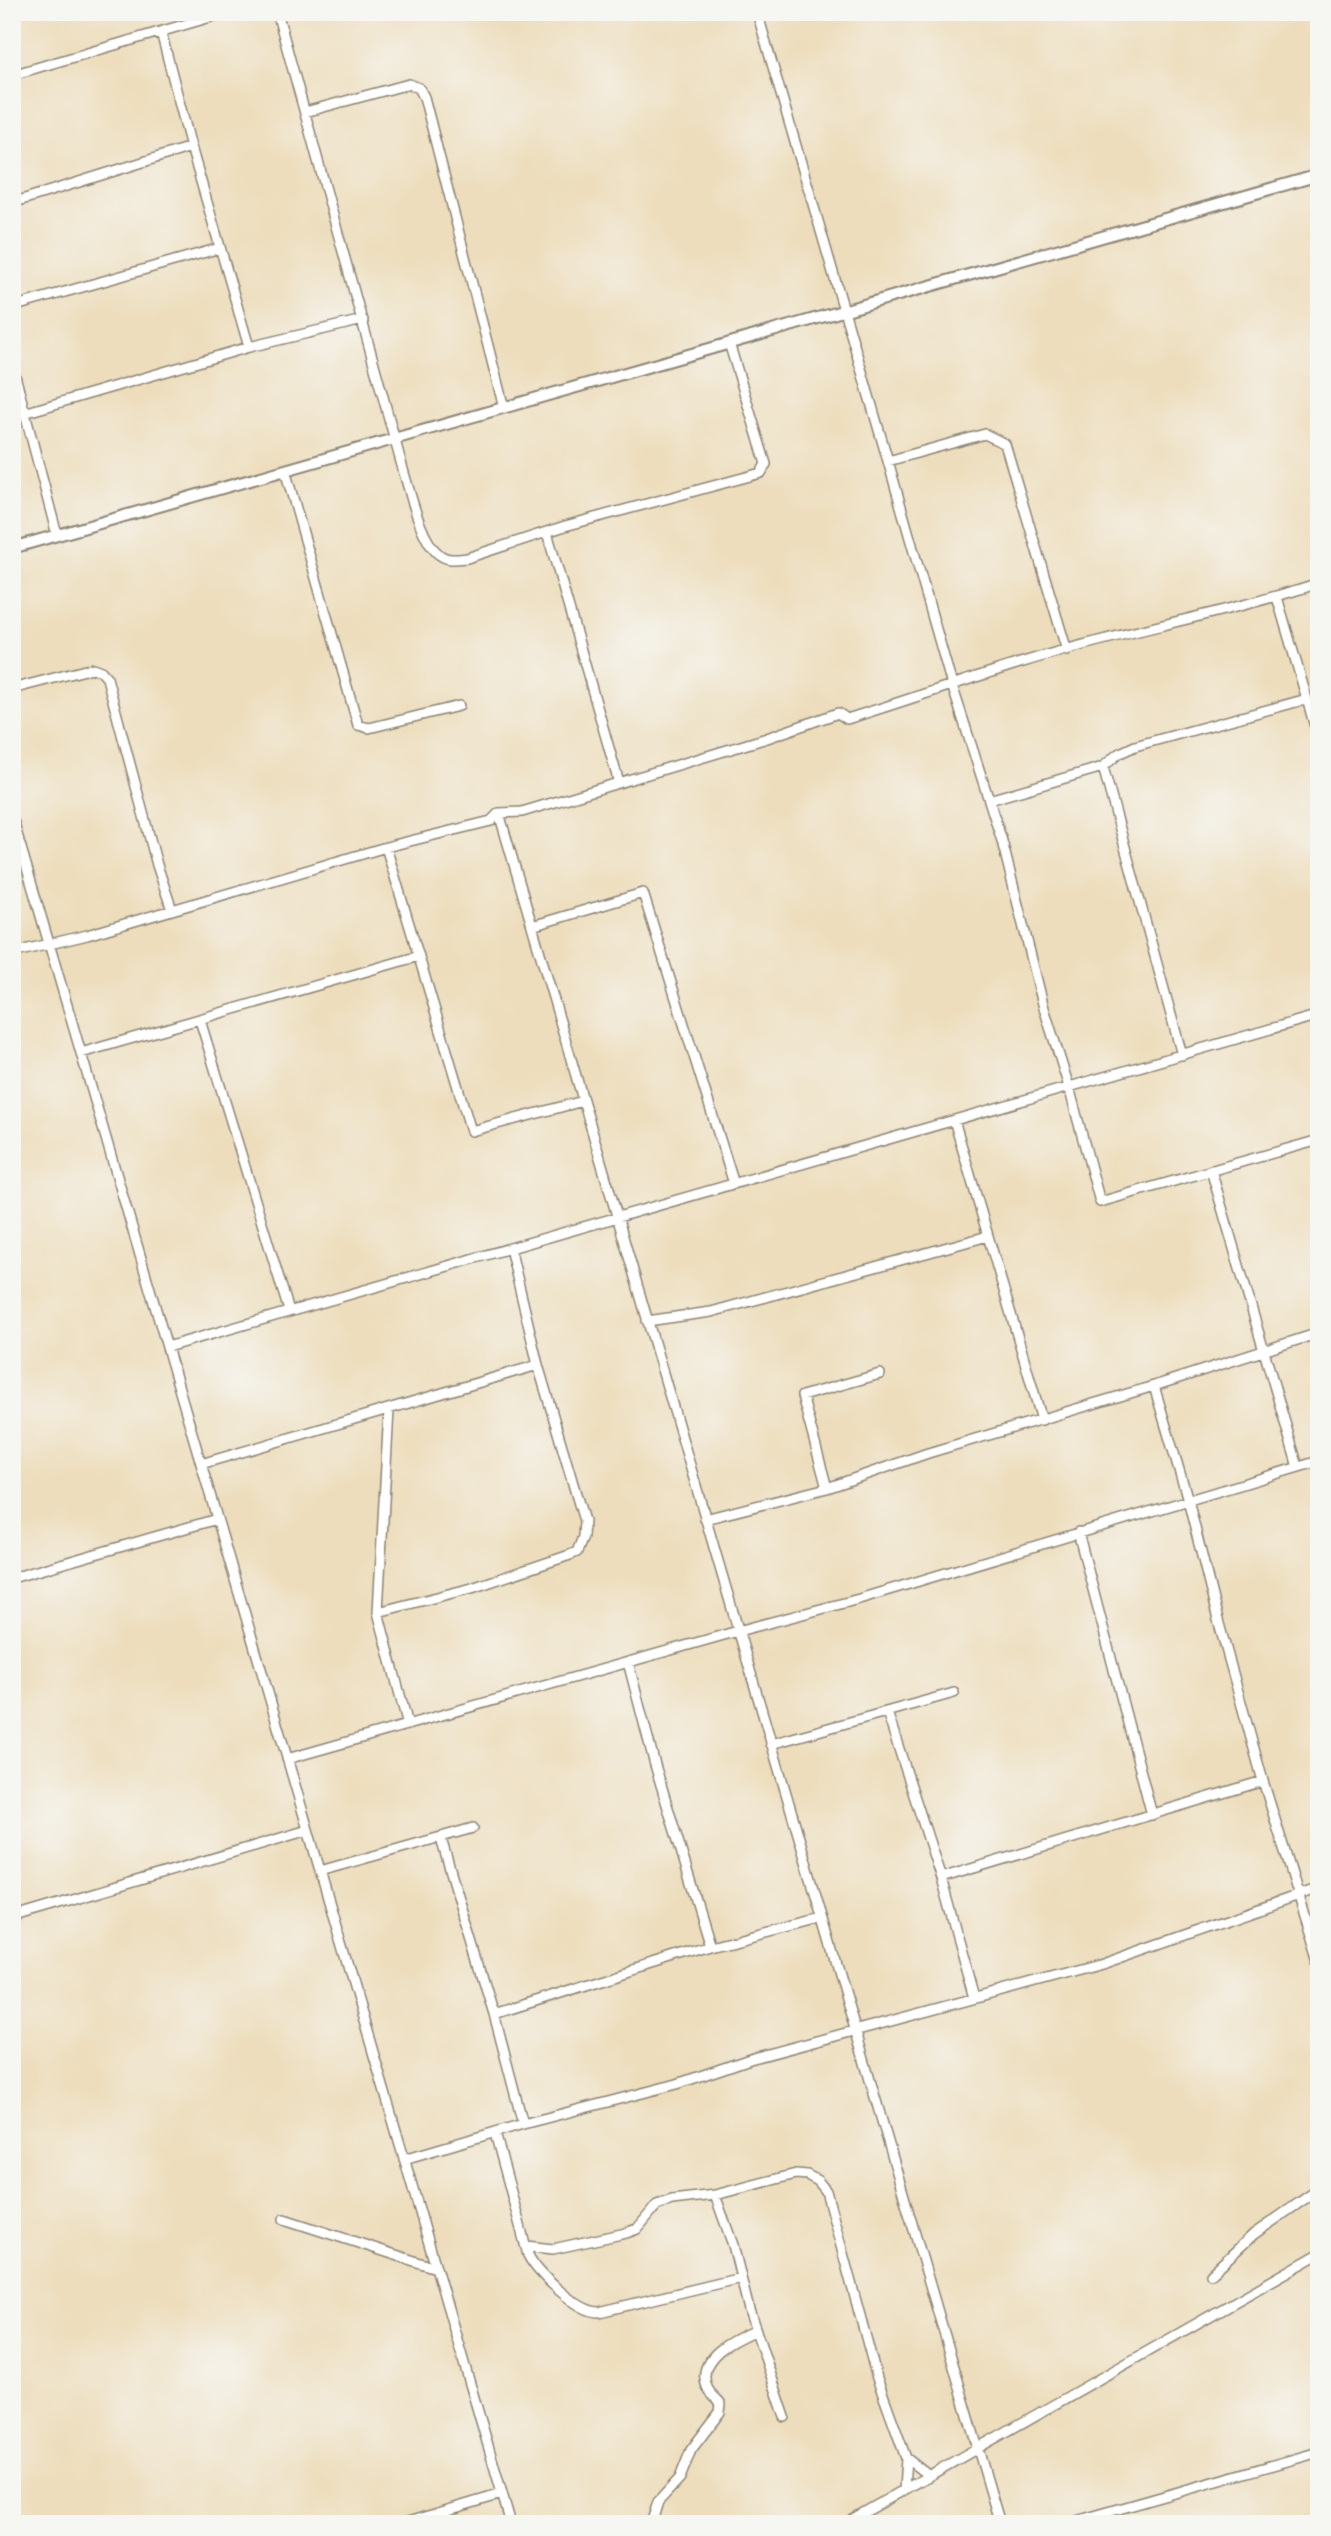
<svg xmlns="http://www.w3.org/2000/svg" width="1331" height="2536" font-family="Alegreya,serif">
<rect width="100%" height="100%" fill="#f6f6f2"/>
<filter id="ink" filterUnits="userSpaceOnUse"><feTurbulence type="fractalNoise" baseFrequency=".0143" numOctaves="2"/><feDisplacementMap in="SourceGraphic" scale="14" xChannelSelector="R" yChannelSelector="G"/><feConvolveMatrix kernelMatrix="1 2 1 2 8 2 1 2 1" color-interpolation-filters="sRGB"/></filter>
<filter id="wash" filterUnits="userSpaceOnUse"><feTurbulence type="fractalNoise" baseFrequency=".00686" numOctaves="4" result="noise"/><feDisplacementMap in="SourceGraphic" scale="28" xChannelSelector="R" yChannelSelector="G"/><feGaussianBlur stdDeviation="1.57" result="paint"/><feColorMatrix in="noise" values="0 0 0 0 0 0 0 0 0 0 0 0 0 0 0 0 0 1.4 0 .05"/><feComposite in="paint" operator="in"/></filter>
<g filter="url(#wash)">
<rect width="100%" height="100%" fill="#edddbc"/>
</g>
<g filter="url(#ink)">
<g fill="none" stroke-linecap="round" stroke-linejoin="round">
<defs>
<path id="minor" d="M277 12 404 473C411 495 421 542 440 555 448 561 457 559 467 558L565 526 761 473 766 464 729 343
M757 12 888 461 985 434 1005 444 1067 651
M161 32 191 147 249 347
M12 75 228 12
M305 112 409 84 419 88 424 97 504 408
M12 203 191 147
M12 307 220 248
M12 364 57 535
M24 413 249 347 363 320
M888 461 952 685 1002 841 1044 1008 1069 1087 1100 1202 1319 1140
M285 470 358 725 369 728 459 706
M547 532 619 783
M1277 597 1319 740
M12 689 93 668 101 671 107 678 157 865 172 910
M1103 767 1182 1055
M989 800 1103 767 1118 754 1135 746 1307 699
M499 813 1000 2524
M12 817 511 2524
M386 847 471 1131 583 1101
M532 926 643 893 734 1184
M12 953 87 935 386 847 491 821 499 813 522 812 767 738 838 713 847 719C905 701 962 681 1020 663 1118 632 1221 615 1319 583
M200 1020 289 1311
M81 1053 419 956
M954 1120 1042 1420
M1211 1170 1298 1467
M647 1321 711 1312 988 1236
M167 1347 1319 1015
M1154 1386 1188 1500 1218 1620 1263 1781 1319 1961
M389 1410 378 1612 408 1725
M201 1464 538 1365
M827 1488 802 1396 880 1374
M705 1519 827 1488 928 1453 1154 1386 1319 1333
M1078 1532 1152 1815
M12 1578 217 1519
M378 1612 472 1588 570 1555 577 1552 583 1537 584 1521 538 1365 510 1248
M628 1662 655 1765 710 1946
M887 1712 941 1878 974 1998
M771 1744 954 1693
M287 1759 738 1631 859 1599 1319 1461
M441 1839 494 2014 523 2124
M320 1871 473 1828
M941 1878 1263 1781
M12 1918 308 1830
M494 2014 710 1946 822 1918
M495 2133 528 2255C537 2273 578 2312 599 2312L741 2278
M404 2159 523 2124 677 2084 750 2059 1102 1964 1319 1888
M715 2195 733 2245 749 2310 785 2417
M284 2219 436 2268
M526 2246 553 2249 626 2233 637 2229 657 2205 672 2200 715 2195 796 2174 807 2175 818 2181 826 2191 877 2378 906 2458 929 2476
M1211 2274 1254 2234 1319 2189
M904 2490 906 2458
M401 2524 502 2494
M651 2524 658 2502 680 2478 691 2450 720 2412 721 2404C717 2398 710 2395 707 2387 695 2357 735 2339 756 2330
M844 2524 1319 2254
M1066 2524 1319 2452"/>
<path id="tertiary" d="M12 548 1319 175"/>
</defs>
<use href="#minor" stroke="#8c8474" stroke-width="12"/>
<use href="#tertiary" stroke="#8c8474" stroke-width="14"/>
<use href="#minor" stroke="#fff" stroke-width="9"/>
<use href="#tertiary" stroke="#fff" stroke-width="10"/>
</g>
</g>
<rect width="1331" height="2536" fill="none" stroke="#f6f6f2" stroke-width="42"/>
</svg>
